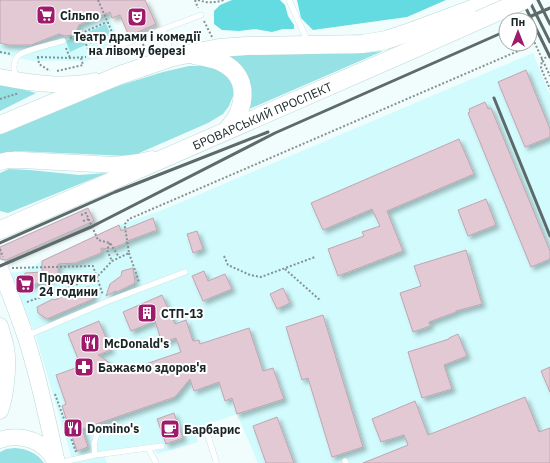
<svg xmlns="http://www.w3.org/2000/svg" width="550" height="463" font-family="'IBM Plex Sans',sans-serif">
<defs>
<filter id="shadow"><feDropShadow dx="3.5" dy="3.5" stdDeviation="2" flood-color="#0004"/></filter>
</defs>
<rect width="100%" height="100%" fill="#f1fdfd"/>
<path fill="#d1fbfd" d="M0 0H102L123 48 87 61H33L0 54Z
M533 53 550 95V463H258L237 414 194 429 198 442 178 448 157 454 151 444 103 451 107 463H73L36 337 10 273 24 271 42 261 78 244 83 260 107 250 125 242 119 225 160 211Z"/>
<path fill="#95e1e4" d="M106 24 111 35 90 44 86 33Z
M80 35 85 45 70 52 66 41Z
M383 51 247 110 226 55 251 53 351 54Z
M189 66H205L218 69 227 76 233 86V96L229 106 223 114 208 123 137 154 128 156 15 151 0 155V134L61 106 124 84 163 72Z
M0 83 36 93 0 111Z
M9 169 30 170 79 175 107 173 8 213 0 211V173Z
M15 448C27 449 37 453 44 463H0V452L6 449Z"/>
<path fill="#63dbe0" d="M232 0H280L285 5 288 16 294 25V29H283L272 32 255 29 239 31 222 30 214 24V11L220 5Z
M297 0H446L407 17 313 30 301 18Z"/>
<path fill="#e3c9d4" stroke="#bfa6b1" filter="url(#shadow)" d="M0 0H145L156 24 129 36 120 15 112 18 110 12 79 25 76 32 73 35 65 36 59 34 31 45H9L0 43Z
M526 70 550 129V137L525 147 498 82Z
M485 102 488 109 491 108 550 251V259L531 267 468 113 470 112 469 109Z
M459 139 474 174 387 211 403 251 338 276 328 249 364 236 362 232 380 226 372 209 323 230 311 203Z
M486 199 496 225 468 236 458 210Z
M88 208 94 221 6 260 0 259V247Z
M153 218 157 230 125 242 126 243 110 249 101 248V253L76 263 58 264V277L23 288 25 273 42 272V261L119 225 121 231Z
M197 231 203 249 193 253 187 234Z
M466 250 482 304 456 311V312L429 322 430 326 413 332 400 293 421 286 414 266Z
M133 268 135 283 117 292 116 291 106 296 110 284 121 276 122 271Z
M204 271 208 281 225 274 232 289 203 301 192 276Z
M88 287 94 288 93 299 47 319 38 313 37 307 53 299 54 300 71 293 77 292V290L82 288Z
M283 288 290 303 277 309 270 294Z
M162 295 175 324 186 320 193 341 199 340 200 344 249 328 263 371 273 368 284 399 237 414 232 398 225 401 219 382 194 391 190 379 175 397 82 429 88 447 77 451 62 406 66 404 56 375 81 366 68 334 99 321 111 350 98 355 120 370H128L181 352 176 338 162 343 155 321 131 331 123 312Z
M323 315 363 447 332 457 308 378 302 380 286 327Z
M458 334 467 356 444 365 452 389 422 398 408 352 449 339V338Z
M550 367V392L541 371Z
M525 397 539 432 550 428V463H363L408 445 404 435 381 442 372 419 415 401 428 435Z
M174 413 183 438 166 444 157 419Z
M277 417 294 463H266L253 426Z"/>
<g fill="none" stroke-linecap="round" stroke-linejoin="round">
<defs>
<path id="service" d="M289 0 308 42
M163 30 172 55
M92 56 201 15
M16 77C13 71 13 61 18 56 23 50 54 44 63 41
M26 336 106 302 185 272
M207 433 216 461V463
M148 448 156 463
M95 455 162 446
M345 461 346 463
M58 463 95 455 94 444 99 427"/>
<path id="secondary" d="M0 77C31 83 63 88 95 81
M0 162 8 160H21L115 165 139 162 152 159
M0 268C9 291 18 314 26 338 39 378 48 421 57 463
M0 326C2 334 5 341 6 348 9 365 6 395 0 411
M0 440C16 434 36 438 48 451 51 454 53 458 56 462"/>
<g id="primary">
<path d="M194 55C203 57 213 58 221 62 242 72 247 91 239 112 237 118 231 125 227 130"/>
<path d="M0 125 120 75 173 57 219 48 247 46 310 45 362 44 386 40 410 32 475 8 492 0"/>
<path id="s1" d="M0 230 407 52 479 20"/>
</g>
</defs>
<use href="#service" stroke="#b9d8d9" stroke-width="6"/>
<use href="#secondary" stroke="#b9d8d9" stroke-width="17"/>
<use href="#primary" stroke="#b9d8d9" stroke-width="19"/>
<path stroke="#859192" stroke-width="2" stroke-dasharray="2 2" stroke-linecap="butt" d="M98 0 115 39
M195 0 198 8
M198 0C207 3 214 3 224 0
M204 21 212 37
M81 33 89 51
M70 38 107 22
M530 38 532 37 550 76
M143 44 146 52
M66 48 70 58
M0 52 11 54
M550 56 542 59 541 68 550 89
M37 57 70 58 86 57
M38 57 39 64 50 71
M57 71 83 65 81 58
M0 99 19 93
M81 215 86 213 98 240 110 243 119 257
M83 221 89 219
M110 243 107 250 112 261
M0 249 3 257
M129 253 139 282
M224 256 228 265 250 275 261 277 315 257
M12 268 93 266 103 295
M285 269 321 301
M27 302 97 277 112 261 129 253 125 227V224L129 219 525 48 523 44
M55 394 76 452"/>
<use href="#service" stroke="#fff" stroke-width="5.5"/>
<use href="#secondary" stroke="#fff" stroke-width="16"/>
<use href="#primary" stroke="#fff" stroke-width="18"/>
<path stroke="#5e6a6a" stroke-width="3" d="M522 0 550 57
M529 0 550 42
M538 0 550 24
M522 20 550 8
M494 98 550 236
M0 243 115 192 268 132
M0 266 91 227 275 133 506 31"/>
<defs>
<path id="primary-bridge" d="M479 20 524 0"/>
</defs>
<use href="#primary-bridge" stroke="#b9d8d9" stroke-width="19" stroke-linecap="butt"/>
<use href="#primary-bridge" stroke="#fff" stroke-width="18"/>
</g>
<defs>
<symbol id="supermarket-square" viewBox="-11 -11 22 22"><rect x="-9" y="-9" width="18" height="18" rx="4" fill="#9e1b6b" stroke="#fff"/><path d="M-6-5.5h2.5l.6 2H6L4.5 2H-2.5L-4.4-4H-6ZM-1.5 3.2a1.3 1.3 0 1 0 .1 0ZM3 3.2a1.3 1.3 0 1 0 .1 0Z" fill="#fff"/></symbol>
<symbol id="theatre-square" viewBox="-11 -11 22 22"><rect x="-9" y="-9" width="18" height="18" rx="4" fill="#9e1b6b" stroke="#fff"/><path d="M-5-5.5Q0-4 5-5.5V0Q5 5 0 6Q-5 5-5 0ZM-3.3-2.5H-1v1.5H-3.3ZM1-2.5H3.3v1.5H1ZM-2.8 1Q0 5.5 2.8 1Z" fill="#fff"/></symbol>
<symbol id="building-square" viewBox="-11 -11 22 22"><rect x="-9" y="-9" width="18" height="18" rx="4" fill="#9e1b6b" stroke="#fff"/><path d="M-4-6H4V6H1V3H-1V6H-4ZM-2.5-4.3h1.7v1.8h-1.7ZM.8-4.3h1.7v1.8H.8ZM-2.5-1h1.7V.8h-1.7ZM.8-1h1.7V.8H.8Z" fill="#fff"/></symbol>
<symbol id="restaurant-square" viewBox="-11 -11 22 22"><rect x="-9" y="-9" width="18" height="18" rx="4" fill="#9e1b6b" stroke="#fff"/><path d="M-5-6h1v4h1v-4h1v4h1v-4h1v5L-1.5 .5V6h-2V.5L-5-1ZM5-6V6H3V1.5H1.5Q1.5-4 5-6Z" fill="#fff"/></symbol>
<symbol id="pharmacy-square" viewBox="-11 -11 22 22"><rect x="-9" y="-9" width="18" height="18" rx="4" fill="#9e1b6b" stroke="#fff"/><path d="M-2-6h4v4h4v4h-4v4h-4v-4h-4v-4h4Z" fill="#fff"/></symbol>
<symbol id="cafe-square" viewBox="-11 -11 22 22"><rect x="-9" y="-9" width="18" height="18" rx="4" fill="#9e1b6b" stroke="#fff"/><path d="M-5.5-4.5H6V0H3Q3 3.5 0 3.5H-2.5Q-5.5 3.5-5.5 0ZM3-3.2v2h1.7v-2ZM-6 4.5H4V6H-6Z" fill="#fff"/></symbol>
</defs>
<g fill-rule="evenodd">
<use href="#supermarket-square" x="35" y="4" width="22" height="22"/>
<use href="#theatre-square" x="126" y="6" width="22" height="22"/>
<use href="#supermarket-square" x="14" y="273" width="22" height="22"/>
<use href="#building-square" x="136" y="302" width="22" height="22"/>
<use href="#restaurant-square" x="79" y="332" width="22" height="22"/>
<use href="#pharmacy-square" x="73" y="356" width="22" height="22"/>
<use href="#restaurant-square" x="62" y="417" width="22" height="22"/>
<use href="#cafe-square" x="159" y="418" width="22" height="22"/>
</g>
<g text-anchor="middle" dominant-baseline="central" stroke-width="4" stroke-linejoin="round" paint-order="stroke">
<g font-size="12" font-weight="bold" fill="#182425" stroke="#fff" text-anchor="start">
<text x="60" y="15">Сільпо</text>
<text x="137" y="36" text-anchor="middle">Театр драми і комедії<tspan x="137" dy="14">на лівому березі</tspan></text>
<text x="39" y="277">Продукти<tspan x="39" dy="14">24 години</tspan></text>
<text x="161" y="313">СТП-13</text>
<text x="104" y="343">McDonald's</text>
<text x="98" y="367">Бажаємо здоров'я</text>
<text x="87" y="428">Domino's</text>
<text x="184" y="429">Барбарис</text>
</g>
<g font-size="12" fill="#182425" stroke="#fff">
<text stroke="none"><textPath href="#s1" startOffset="286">БРОВАРСЬКИЙ ПРОСПЕКТ</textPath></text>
</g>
</g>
<g transform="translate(518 32)"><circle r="19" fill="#ffffff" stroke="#a3a7a8"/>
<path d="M0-3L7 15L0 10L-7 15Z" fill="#9e1b6b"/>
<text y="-6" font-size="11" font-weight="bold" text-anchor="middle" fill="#182425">Пн</text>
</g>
</svg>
